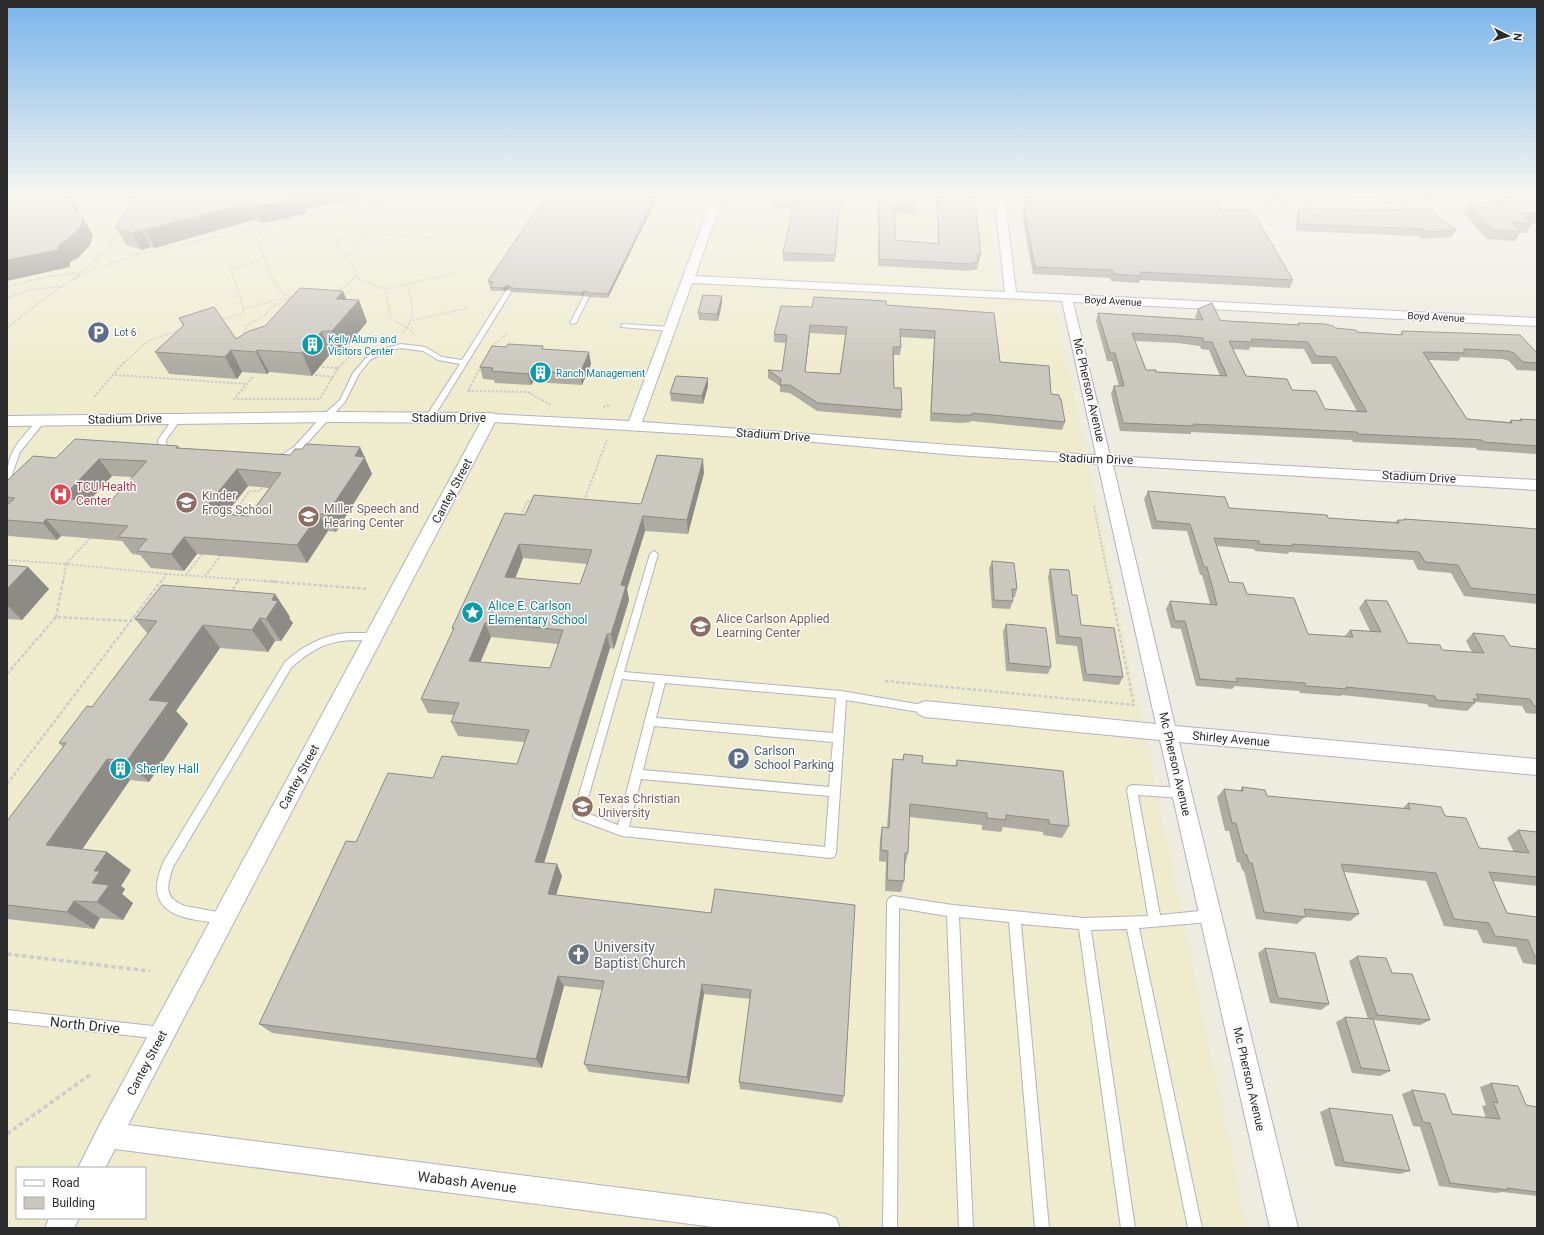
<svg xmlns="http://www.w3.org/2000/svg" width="1544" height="1235" font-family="Roboto,sans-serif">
<rect width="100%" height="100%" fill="#eeebdf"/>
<path fill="#efecce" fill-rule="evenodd" d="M7 194H987L998 298 1055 302 1247 1228H7ZM17 1168H145V1218H17Z"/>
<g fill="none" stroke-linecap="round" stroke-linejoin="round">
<defs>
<path id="service" d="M508 290 511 292 432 420H429L425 418 460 364 438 360 423 351 401 348 387 351 370 360 359 374 345 402 329 419 300 451 289 458 277 461H274V457L283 454 294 447 323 415 340 400 353 373 366 358 383 349 401 344 425 347 442 357 462 360 505 292Z
M584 296 589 297 576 323 571 324 570 323Z
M623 324 670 327 673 329 670 331 621 327V325Z
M174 417H180L181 419 166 440 167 448 175 452 171 454 160 451 158 440Z
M39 418H42L46 420 20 452 11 477 7 480C7 449 21 440 39 418Z
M654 551 658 554 624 672 841 691 928 706 930 709 928 712 925 713 846 700 836 853 834 857 830 858 622 836 574 818 573 815 650 554ZM622 679 655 682 618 825 584 812ZM665 683 836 698 833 733 656 718ZM654 726 833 742 829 787 643 770ZM641 779 829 796 825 847 629 827Z
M348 633H374L377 635 379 637 377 639 374 641C336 638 320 642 291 668L173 867C167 886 163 898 185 906L228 914 230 918 228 922C221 925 211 922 203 921 164 916 146 901 164 861L285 662C304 645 323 635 348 633Z
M1132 785 1182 788 1186 790 1187 793 1186 796 1182 798 1138 795 1160 915 1210 910 1214 912 1216 916 1214 920 1210 922 1139 928 1202 1228H1188L1127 929 1091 930 1135 1228H1121L1079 929 1021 924 1049 1228H1035L1009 922 959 917 973 1228H959L947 916 899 908 897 1228H883L887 902 889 898 893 896 953 905 1084 918 1148 916 1127 790 1128 787Z
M7 1010 162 1027 167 1028 168 1033 167 1038 162 1039 7 1022Z"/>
<path id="minor" d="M714 194H724L695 276 1005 292 994 194H1004L1016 292 1537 318V326L1073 302 1110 456 1537 480V490L1113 465 1175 726 1537 759V775L1179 742 1298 1228H1270L1160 740 925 717 918 714 916 709 918 704 925 701 1156 724 1098 464 955 455 803 441 495 422 128 1125 826 1214 836 1218 840 1228H721L115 1149 105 1168H78L99 1126 483 418 485 415 490 414 629 421ZM692 283 1062 301 1096 455C945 446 794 432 642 422Z
M1235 194H1299L1366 197 1412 194H1458L1453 197 1366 203 1240 197Z
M49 1218H79L74 1228H45Z"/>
<path id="tertiary" d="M332 412 490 413 496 414 498 418 496 422 490 423 332 422 7 426V416Z"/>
</defs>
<use href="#service" stroke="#b2b2c0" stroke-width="2"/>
<use href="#minor" stroke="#b2b2c0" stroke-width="2"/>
<use href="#tertiary" stroke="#b2b2c0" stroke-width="2"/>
<path stroke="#ccc" stroke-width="1.5" stroke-dasharray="2 1.5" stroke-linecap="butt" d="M70 194C84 211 110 202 119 228L109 247 72 281
M322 213 335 239 358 274 348 284 336 292
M253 229 274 283 283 294 294 298
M335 239 368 235
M109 246 128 254H141
M346 257 369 234 440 238
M355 277 385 289 455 273
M7 287 46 277 80 272
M385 289 391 319 408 328 415 335
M7 298 29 290 64 286
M243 309 285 298
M220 320 245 313 231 269 252 263 264 257
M413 320 469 308
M7 328C30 310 52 291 78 277 124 254 177 246 226 235 287 221 348 207 409 194
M402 333C417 319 413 303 407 285
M246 336 244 334 247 325 265 315 272 307 291 297
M492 346 507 334
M124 363 148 341 180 330
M343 363 353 354"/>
<path stroke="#ccc" stroke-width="2" stroke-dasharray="2.5 1.5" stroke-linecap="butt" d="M481 366 468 391 528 392 551 405
M338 368 344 362
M115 375 247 384
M315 375 334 377
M253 377 234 399H320L338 368 322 367
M94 397 124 362
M603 407 611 405
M584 501 607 440
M1094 506 1109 582
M521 516 527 501H533
M230 517 250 491H260L263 486
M7 560 66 564 92 536
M186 575 203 553
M205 576 221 555
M63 582 66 564 167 574
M161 582 167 574 278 582
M238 582 239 580"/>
<path stroke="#ccc" stroke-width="2.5" stroke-dasharray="3.5 2" stroke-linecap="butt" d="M264 581 368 589
M230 594 238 581
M56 617 63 581
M7 674 56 617 130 621
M885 681 1134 705 1109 581
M7 784 161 581"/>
<path stroke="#ccc" stroke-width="3.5" stroke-dasharray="4.5 3" stroke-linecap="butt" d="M7 954 150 971
M7 1134 91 1074"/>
<use href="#service" fill="#fff" fill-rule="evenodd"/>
<use href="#minor" fill="#fff" fill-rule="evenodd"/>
<use href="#tertiary" fill="#fff" fill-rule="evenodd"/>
</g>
<path fill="#aeaba3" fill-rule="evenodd" d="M97 194H380L305 209 307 213 284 219 262 223 253 220 155 248 151 247 142 250 126 245 116 228 132 199 108 198Z
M547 194H659L608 298 590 297 584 295 582 296 512 292 509 289 504 291H491L490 287 491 285H489L488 281Z
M743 194H841L835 262 783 261V253L792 209 771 208V201L772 198 743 196Z
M878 194H916V207L915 214 895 213V240L938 243 936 200 937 194 981 255 979 262H978L977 270H971V271L878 266Z
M1024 194H1212L1221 210 1293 280 1290 288 1140 280 1139 283 1111 281 1110 278 1033 274 1022 217 1024 210 1023 208 1025 201Z
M1500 194H1537V223H1532V224L1526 233H1520L1515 241 1487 239 1463 213 1469 204 1500 202Z
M1299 209 1456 230 1451 237 1422 239 1419 236 1296 231V217Z
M722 296V303L718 321 699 320 698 313Z
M347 300 367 322 341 353H331L312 376 269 372 267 374 242 372 237 379 169 374 155 352 183 326 179 318 236 339Z
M886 305 1000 362 1051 394 1065 422 1062 430 971 421V422L961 423 930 421 934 339 900 337 901 347 900 355H894V388L902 410 901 418 817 411 790 393 780 392V386L768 378V370L782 371 786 343 774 342V334L812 307ZM810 333 845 335 840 374 805 372Z
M1198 309 1220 320 1228 321 1297 325 1298 323 1357 332 1400 335 1402 331 1537 353V371L1517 370 1509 361 1503 359 1461 357 1458 361 1429 360 1467 419 1509 422 1511 420 1518 421 1520 419 1537 420V454L1477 450 1476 448 1353 442 1352 440 1191 432V434L1120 431 1111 394 1114 386H1119L1112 361H1107L1096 321 1098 313 1196 319 1195 317ZM1135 341 1178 343 1200 346 1201 349 1209 350 1220 376 1156 372 1146 370ZM1250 347 1304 349 1312 364H1331L1357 411 1325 409 1292 390 1246 376 1233 349 1249 350Z
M544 349 591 364 582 385 533 382 531 385 495 383 494 380 483 379 480 367Z
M708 386 703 404 671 401 670 393Z
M178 446 180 448 290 455 302 449 360 447 372 474 336 532 328 531 307 563 197 554 184 571 151 568 140 555 132 554 122 541 61 536 57 540 9 536 7 534V481L56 458ZM112 476 133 477 109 503 89 501ZM248 486 269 488 249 516 225 514Z
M704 473 688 534 645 531 627 589 629 600 614 649 610 648 544 863 562 876 556 895 711 913 844 1096 842 1103 740 1089 739 1082 750 999 704 994 689 1084 589 1072 584 1064 602 990 564 986 542 1068 272 1033 259 1024 356 842 433 778 517 764 524 742 458 736 451 722 454 715 428 713 421 699 453 630 452 628 525 515 641 504ZM523 558 587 564 580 584 515 578ZM491 637 558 644 550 668 480 662Z
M1148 491 1229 508 1328 518 1395 522 1398 520H1403L1404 519 1537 529V604L1464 596 1451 573 1418 570 1413 560 1289 552 1288 554 1255 551 1254 549 1217 546 1229 582 1308 634 1344 637 1350 630 1370 631 1359 608 1365 600 1408 643 1442 650 1472 652 1466 641 1473 633 1510 646 1537 649V714L1526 713 1522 706 1476 702 1467 711 1429 707 1427 704 1342 695 1341 696 1300 693 1299 691 1235 686 1232 689 1196 686 1181 629 1171 628 1166 609 1170 601 1210 604 1202 575H1200L1187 531 1152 529 1144 499Z
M992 561 1017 589 1015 597H1012L1013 601 1010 609 992 608 989 569Z
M7 565 28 567 49 589 22 620 7 619Z
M1050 569 1072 595 1081 625 1123 677 1119 685 1083 681 1077 646 1056 644 1048 577Z
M275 594 290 617 289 618 293 623 281 641H275L268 652 220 648 176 711 188 724 149 782 130 780 82 849 107 852 131 870 121 886 125 889 122 894 133 903 123 920 100 918 94 929 7 919V821L63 747 59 743 92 707 148 634 135 619Z
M1006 624 1051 667 1048 674 1006 671 1003 632Z
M904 754 922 763 955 766 957 760 1069 826 1062 838 1043 835V832L1003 827 1001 832 982 830V825L909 817 908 853 905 865 904 881 901 892 885 891 886 862 879 861 880 839 882 827 887 828 891 771 893 759 902 760Z
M1242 787 1267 796 1403 808 1408 803 1445 816 1479 848 1514 852 1507 838 1518 830 1537 832V886L1493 881 1507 913 1537 917V965L1523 963 1516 947 1483 943 1477 930 1444 926 1426 881 1344 872 1359 914 1350 921 1305 917 1297 924 1256 919 1244 871 1242 870 1240 863 1237 862 1229 831H1225L1217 797 1224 789 1240 791Z
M1265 948 1329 1004 1321 1010 1270 1003 1258 953Z
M1357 956 1392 973 1430 1020 1420 1025 1373 1020 1390 1071 1380 1076 1352 1073 1336 1022 1345 1017 1368 1019 1349 961Z
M1491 1083 1526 1105 1537 1107V1196L1503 1192 1496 1193 1439 1186 1420 1127 1413 1126 1402 1094 1412 1090 1452 1114 1486 1118 1482 1106 1486 1105 1480 1087Z
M1329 1108 1410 1171 1400 1174 1335 1166 1320 1112Z"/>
<path fill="#8d8b85" d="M69 194H72L82 219 83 218 93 235 90 245 78 258 70 262V267L7 281V260L59 245 75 209Z
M296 194H380L305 209 307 213 284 219 262 223 254 206Z
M657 194H659L608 298V294Z
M246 204 253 220 155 248 145 230Z
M141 230 151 247 142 250 132 233Z
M508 285 509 289 504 291 503 288Z
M343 291 351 310 359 300 367 322 341 353 332 331 336 299Z
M584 291V295L582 296 581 293Z
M722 296V303L718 321 717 314Z
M810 325V333L804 380 805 372Z
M322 331 331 353 312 376 302 353Z
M231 350 242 372 237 379 225 357Z
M257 350 269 372 267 374 256 352Z
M589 352 591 364 582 385 580 374Z
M530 371 533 382 531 385 528 374Z
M708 378V386L703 404 702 396Z
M360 447 372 474 336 532 327 514 355 456Z
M99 459 112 476 76 515 62 498Z
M703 459 704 473 688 534 687 520Z
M237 469 248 486 213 530 201 513Z
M319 514 328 531 307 563 297 545Z
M643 516 645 531 627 589 629 600 614 649 611 634 621 585Z
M46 519 61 536 57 540 43 523Z
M184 537 197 554 184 571 171 554Z
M519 544 523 558 510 592 505 577Z
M28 567 49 589 22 620 7 605V589Z
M275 594 290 617 289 618 293 623 281 641 266 619 272 600Z
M260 618 275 641 268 652 252 630Z
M485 623 491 637 475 675 469 661Z
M203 625 220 648 176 711 188 724 149 782 127 761 149 700Z
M607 634 610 648 541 873 535 862Z
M107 759 130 780 72 864 46 845Z
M107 852 131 870 121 886 125 889 122 894 133 903 123 920 97 902 92 883 94 871Z
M557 864 562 876 553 905 548 894Z
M74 901 100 918 94 929 67 912Z
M558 976 564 986 542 1068 536 1059Z
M702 984 704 994 689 1084 687 1077Z"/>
<path fill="#cac7be" stroke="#8d8b85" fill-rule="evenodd" d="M7 194H69L75 209 83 218 80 228 67 240 59 245 58 250 7 260Z
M135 194H297L300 196 277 203 254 206 246 204 145 230H141L132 233 116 228Z
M547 194H657L608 294 590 293 584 291 581 293 512 288 508 285 503 288 490 287 493 282 488 281Z
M773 194H841L835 255 783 253 794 202 771 201Z
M879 194H916V207L895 206V240L939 244 937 194H974L981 255H977L978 263 972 262V264L879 259Z
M1027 194H1212L1221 210H1252L1293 280 1140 272 1142 276 1113 274 1112 270 1035 267 1024 210H1026L1025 201H1028Z
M1506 194H1537V214L1522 213 1532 224 1512 223 1521 232 1493 230 1469 204 1506 201Z
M1427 208 1456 230 1426 232 1423 229 1299 224V209L1392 210Z
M300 288 343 291 336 299 359 300 332 331H322L302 353 257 350 256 352 231 350 225 357 155 352 184 325 179 318 214 307 236 339 249 331 265 326Z
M703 295 722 296 717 314 698 313Z
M814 297 886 301V305L994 313 1000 362 1049 366 1051 394 1059 395 1060 399H1061L1065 422 972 413V415H962L931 413 935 331 900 329 901 347H893L894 388H901L902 410 818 403 790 385H780L781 379 768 370 782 371 787 335 774 334 781 306 812 307ZM810 325 847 327 840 374 805 372Z
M1212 303 1220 320 1228 321 1299 325 1298 323 1325 324 1333 326 1335 328 1356 330 1357 332 1402 335V331L1520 335 1537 353V363L1523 362 1514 353 1508 351 1464 349V353L1423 352 1467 419 1512 423 1511 420 1522 421 1520 419 1537 420V446L1483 442 1482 440 1358 434 1357 432 1193 424 1194 426 1123 423 1114 386H1124L1115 353H1110L1098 313 1203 320 1198 309ZM1132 333 1181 336 1203 338 1204 342H1212L1227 376 1156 372V370H1146ZM1251 339 1308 342 1316 356 1336 357 1367 412 1325 409 1316 391 1292 390 1287 379 1246 376 1229 341 1253 342Z
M508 344 543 346 542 349 589 352 580 374 530 371 528 374 491 371 493 368 480 367 492 346 506 347Z
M676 376 708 378 702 396 670 393Z
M75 439 178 446 176 448 290 455 295 449H302L306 444 360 447 355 456 365 457 327 514H319L297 545 184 537 171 554 137 551 147 539 118 537 128 526 46 519 43 523 7 520V505L15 498 7 497V481L33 456 56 458ZM99 459 147 461 109 503 62 498ZM237 469 281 473 249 516 201 513Z
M657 455 703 459 687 520 643 516 621 585 626 586 611 634H607L535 862 557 864 548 894 711 913 715 889 855 905 844 1096 739 1082 751 990 702 984 687 1077 584 1064 604 981 558 976 536 1059 259 1024 346 841 356 842 388 773 433 778 442 756 517 764 529 730 451 722 459 703 421 699 454 628H452L505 513 525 515 534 495 641 504ZM519 544 592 550 580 584 505 577ZM485 623 563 630 550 668 469 661Z
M1148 491 1225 497 1229 508 1327 515 1328 518 1399 523 1398 520H1405L1404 519 1475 524 1537 529V595L1471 588 1458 565 1425 562 1419 552 1292 544 1293 546 1259 544V541L1214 538 1229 582 1243 583 1247 594 1294 598 1308 634 1353 637 1350 630 1381 632 1365 600 1387 601 1408 643 1440 645 1442 650 1484 653 1473 633 1504 636 1510 646 1537 649V706H1534L1530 699 1476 694 1479 699H1473L1475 703 1436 700 1435 696 1346 687 1347 689 1306 686 1305 683 1236 678 1238 682 1200 679 1185 621H1175L1170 601 1217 605 1207 567H1204L1190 524 1156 521Z
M992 561 1014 563 1017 589H1012L1013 601 994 600Z
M7 565 28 567 7 589Z
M1050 569 1069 570 1072 595H1077L1081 625 1114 628 1123 677 1086 674 1081 638 1059 636Z
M162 585 275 594 272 600 278 601 266 619 260 618 252 630 203 625 149 700 169 702 127 761 107 759 46 845 107 852 94 871H100L92 883 109 885 97 902 74 901 67 912 7 905V821L66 743H59L87 706 92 707 157 621 135 619Z
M1006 624 1046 628 1051 667 1009 663Z
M904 754 923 756 922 763 957 766V760L1063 771 1069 826 1049 824V820L1006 815V820L987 818V813L910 804 908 853H905L904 881 887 880 888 851 881 850 882 827 889 828 893 759 903 760Z
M1242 787 1265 790 1267 796 1410 809 1408 803 1441 807 1445 816 1466 818 1479 848 1529 853 1518 830 1537 832V877L1489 872 1507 913 1537 917V957H1535L1528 940 1495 936 1489 923 1454 919 1436 873 1341 864 1359 914 1304 909 1306 917 1264 912 1252 863H1249L1247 855 1244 854 1236 823H1232L1224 789 1243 791Z
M1265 948 1315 953 1329 1004 1278 998Z
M1357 956 1386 958 1392 973 1412 974 1430 1020 1377 1015Z
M1345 1017 1373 1019 1390 1071 1361 1068Z
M1491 1083 1518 1086 1526 1105 1537 1107V1192L1507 1188 1508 1190 1450 1183 1430 1123 1423 1122 1412 1090 1445 1094 1452 1114 1500 1119 1493 1102 1498 1103Z
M1329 1108 1392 1115 1410 1171 1344 1162Z"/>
<linearGradient id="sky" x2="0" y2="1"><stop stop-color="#78b4eb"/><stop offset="0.53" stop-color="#f7f6f1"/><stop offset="1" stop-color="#f7f6f1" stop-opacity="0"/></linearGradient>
<rect width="1544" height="367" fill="url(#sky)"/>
<defs>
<symbol id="parking-disc" viewBox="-11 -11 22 22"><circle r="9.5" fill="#5c6f8a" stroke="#fff"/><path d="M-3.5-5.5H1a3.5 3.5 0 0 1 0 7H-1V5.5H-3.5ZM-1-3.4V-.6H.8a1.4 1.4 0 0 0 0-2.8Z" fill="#fff"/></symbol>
<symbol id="building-disc" viewBox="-11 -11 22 22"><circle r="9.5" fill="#0f9aa8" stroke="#fff"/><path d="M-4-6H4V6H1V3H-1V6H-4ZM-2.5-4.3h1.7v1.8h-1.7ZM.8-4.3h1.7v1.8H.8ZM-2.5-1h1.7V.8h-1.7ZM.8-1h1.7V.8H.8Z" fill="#fff"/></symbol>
<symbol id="hospital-disc" viewBox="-11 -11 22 22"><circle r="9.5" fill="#e0444e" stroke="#fff"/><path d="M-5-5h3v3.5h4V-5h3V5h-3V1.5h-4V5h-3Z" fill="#fff"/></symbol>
<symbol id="school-disc" viewBox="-11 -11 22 22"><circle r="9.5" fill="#8d6e63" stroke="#fff"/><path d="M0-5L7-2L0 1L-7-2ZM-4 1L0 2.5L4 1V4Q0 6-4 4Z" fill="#fff"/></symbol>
<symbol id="sight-disc" viewBox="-11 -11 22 22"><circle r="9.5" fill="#0f9aa8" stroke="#fff"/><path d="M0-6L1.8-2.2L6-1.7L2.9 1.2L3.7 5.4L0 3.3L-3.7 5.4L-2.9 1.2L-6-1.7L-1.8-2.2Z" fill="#fff"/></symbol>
<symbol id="university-disc" viewBox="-11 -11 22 22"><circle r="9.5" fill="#8d6e63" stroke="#fff"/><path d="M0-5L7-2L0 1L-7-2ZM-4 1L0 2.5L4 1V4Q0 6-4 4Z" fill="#fff"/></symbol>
<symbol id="church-disc" viewBox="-11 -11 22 22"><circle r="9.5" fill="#6b7280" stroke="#fff"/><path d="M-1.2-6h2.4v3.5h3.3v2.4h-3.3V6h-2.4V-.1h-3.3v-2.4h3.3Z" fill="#fff"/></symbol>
</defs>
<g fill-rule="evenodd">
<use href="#parking-disc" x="86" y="320" width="25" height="25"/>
<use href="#building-disc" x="300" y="332" width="25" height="25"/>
<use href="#building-disc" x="528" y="360" width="25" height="25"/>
<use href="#hospital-disc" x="48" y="482" width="25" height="25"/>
<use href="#school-disc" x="174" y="490" width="25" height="25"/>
<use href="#school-disc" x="296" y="504" width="25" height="25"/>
<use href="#sight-disc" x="460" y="600" width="25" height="25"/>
<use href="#school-disc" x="688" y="614" width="25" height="25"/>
<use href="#parking-disc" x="726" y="746" width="25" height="25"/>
<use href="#building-disc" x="108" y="756" width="25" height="25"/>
<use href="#university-disc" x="570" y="794" width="25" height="25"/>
<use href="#church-disc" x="566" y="942" width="25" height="25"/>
</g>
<g text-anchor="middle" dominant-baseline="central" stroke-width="3" stroke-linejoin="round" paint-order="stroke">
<g font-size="10" fill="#2c2c2c" stroke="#fff">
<text transform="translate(1113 301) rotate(3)">Boyd Avenue</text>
<text transform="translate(1436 317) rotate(3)">Boyd Avenue</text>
</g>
<g font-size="10" fill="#4e5e75" stroke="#fff" text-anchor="start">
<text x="114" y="332">Lot 6</text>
</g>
<g font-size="10" fill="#0d838f" stroke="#fff" text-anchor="start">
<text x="328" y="339">Kelly Alumi and<tspan x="328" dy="12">Visitors Center</tspan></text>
<text x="556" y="373">Ranch Management</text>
</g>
<g font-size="12" fill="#2c2c2c" stroke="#fff">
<text transform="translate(1089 390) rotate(77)">Mc Pherson Avenue</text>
<text x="449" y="418">Stadium Drive</text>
<text transform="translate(125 419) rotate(-1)">Stadium Drive</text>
<text transform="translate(773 435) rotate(4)">Stadium Drive</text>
<text transform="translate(1096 459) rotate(2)">Stadium Drive</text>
<text transform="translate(1419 477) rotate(3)">Stadium Drive</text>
<text transform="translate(452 491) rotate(-62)">Cantey Street</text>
<text transform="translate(1231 739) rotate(5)">Shirley Avenue</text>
<text transform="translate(1175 764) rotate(77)">Mc Pherson Avenue</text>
<text transform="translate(299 777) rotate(-62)">Cantey Street</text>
<text transform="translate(147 1063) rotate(-62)">Cantey Street</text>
<text transform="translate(1249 1079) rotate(77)">Mc Pherson Avenue</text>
</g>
<g font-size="12" fill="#be3a42" stroke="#fff" text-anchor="start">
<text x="76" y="487">TCU Health<tspan x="76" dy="14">Center</tspan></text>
</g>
<g font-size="12" fill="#785e54" stroke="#fff" text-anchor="start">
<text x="202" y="496">Kinder<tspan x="202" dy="14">Frogs School</tspan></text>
<text x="324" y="509">Miller Speech and<tspan x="324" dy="14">Hearing Center</tspan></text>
<text x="716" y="619">Alice Carlson Applied<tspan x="716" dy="14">Learning Center</tspan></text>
<text x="598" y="799">Texas Christian<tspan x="598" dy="14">University</tspan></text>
</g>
<g font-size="12" fill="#0d838f" stroke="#fff" text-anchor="start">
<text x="488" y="606">Alice E. Carlson<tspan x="488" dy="14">Elementary School</tspan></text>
<text x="136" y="769">Sherley Hall</text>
</g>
<g font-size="12" fill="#4e5e75" stroke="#fff" text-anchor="start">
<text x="754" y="751">Carlson<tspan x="754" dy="14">School Parking</tspan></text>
</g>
<g font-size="14" fill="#5b616d" stroke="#fff" text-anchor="start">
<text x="594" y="947">University<tspan x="594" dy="16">Baptist Church</tspan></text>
</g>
<g font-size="14" fill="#2c2c2c" stroke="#fff">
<text transform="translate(85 1025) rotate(6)">North Drive</text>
<text transform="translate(467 1182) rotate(7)">Wabash Avenue</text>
</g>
</g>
<rect width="1544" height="1235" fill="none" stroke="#2c2c2c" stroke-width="16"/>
<rect x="16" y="1167" width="130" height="52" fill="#ffffff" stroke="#ababab"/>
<rect x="24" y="1180" width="20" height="6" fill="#ffffff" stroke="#ababab"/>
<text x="52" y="1187" font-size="12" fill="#2c2c2c">Road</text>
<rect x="24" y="1197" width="20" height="12" fill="#cac7be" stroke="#ababab"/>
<text x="52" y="1207" font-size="12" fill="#2c2c2c">Building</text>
<g transform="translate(1508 36) rotate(96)" stroke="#ffffff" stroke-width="3" paint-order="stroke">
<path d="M0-3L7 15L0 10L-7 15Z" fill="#2c2c2c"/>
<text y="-6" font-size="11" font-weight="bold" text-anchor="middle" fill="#2c2c2c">N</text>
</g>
</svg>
